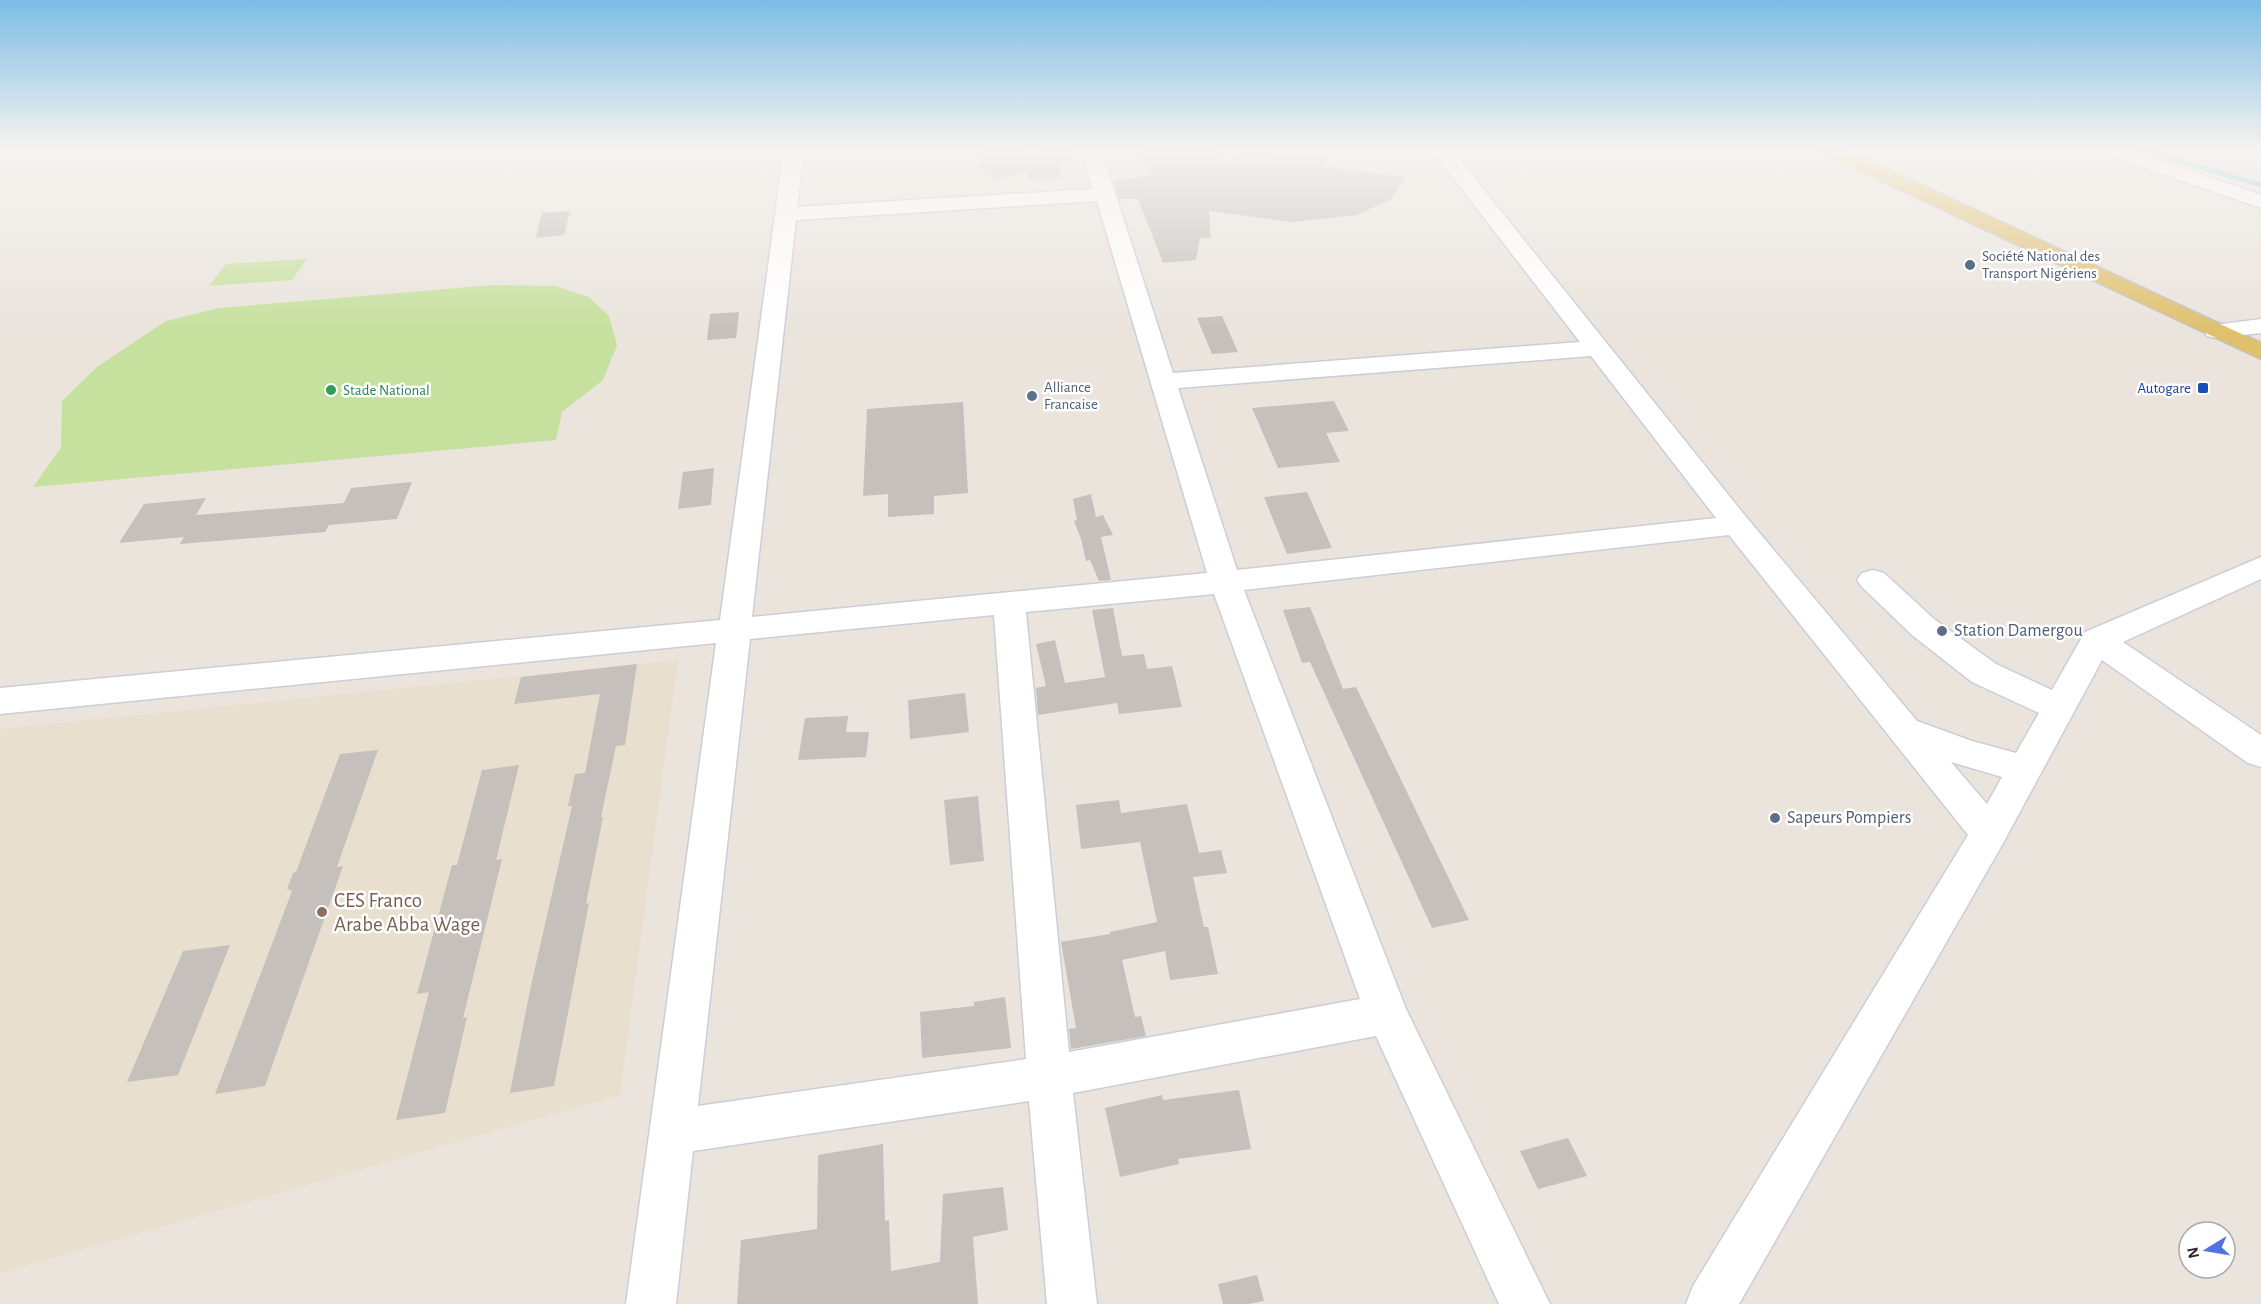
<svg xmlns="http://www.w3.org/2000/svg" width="2261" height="1304" font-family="'Alegreya Sans',sans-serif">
<rect width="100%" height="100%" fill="#eae4dd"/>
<path fill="#e9dfce" d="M678 660 620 1095 0 1273V729Z"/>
<path fill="#c6e09d" d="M307 259 292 280 209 286 226 264Z
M493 285 555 286 589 297 609 316 617 345 603 380 562 412 556 440 33 487 61 448 62 401 97 367 166 321 219 308Z"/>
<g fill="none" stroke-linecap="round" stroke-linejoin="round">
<path stroke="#7dc9df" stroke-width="5" d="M2139 149 2261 185"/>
</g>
<path fill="#c5c0bc" d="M987 149H1027L1026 152 1071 150 1072 160 1059 163 1062 178 1028 180 1026 172 995 180 976 168Z
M1139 149H1216L1222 160 1305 155 1323 158 1327 167 1406 177 1391 199 1357 215 1292 222 1209 211 1211 238H1200L1196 260 1163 263 1138 199H1119L1114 183 1115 180 1150 176Z
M570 211 564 235 536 238 542 213Z
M739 312 736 338 707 340 710 314Z
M1222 316 1238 352 1212 354 1197 318Z
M1334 401 1349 431 1326 433 1340 462 1278 468 1252 408Z
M963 402 968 493 934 496V514L888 517V494L863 496 867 409Z
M714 468 711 505 678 509 683 472Z
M412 482 397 519 329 525 325 532 180 544 184 537 119 543 144 504 206 498 196 515 344 503 351 488Z
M1307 492 1332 548 1287 554 1264 497Z
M1091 494 1096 517 1103 515 1113 535 1101 537 1111 580 1099 581 1090 560 1086 561 1081 539 1074 521 1077 520 1073 499Z
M1310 607 1343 689 1356 687 1469 920 1432 928 1310 662 1302 663 1283 610Z
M1113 608 1122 656 1144 654 1147 669 1172 666 1182 707 1119 714 1117 703 1038 715 1036 688 1046 686 1036 644 1055 640 1065 683 1105 677 1092 610Z
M637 664 625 745 616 746 601 817H603L586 904 589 903 554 1086 510 1093 530 990 572 806H568L575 774 585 773 600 694 514 704 521 677Z
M965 693 969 732 910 739 908 700Z
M848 716 846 732H869L866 757 798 760 805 718Z
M378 750 337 867 343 866 265 1086 215 1094 292 891 287 889 293 873 296 872 340 754Z
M519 765 496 860 502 859 463 1018 467 1017 445 1113 396 1120 429 992 417 994 452 865H457L482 770Z
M978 796 984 861 950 865 944 800Z
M1119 800 1121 813 1187 804 1199 853 1221 850 1227 873 1193 877 1204 927H1208L1218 974 1170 980 1165 951 1122 960 1135 1017 1141 1016 1146 1036 1071 1049 1069 1029 1076 1028 1061 942 1110 934V932L1157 922 1140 842 1081 849 1076 805Z
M230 945 178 1075 127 1082 183 951Z
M1005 997 1011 1048 922 1058 920 1012 974 1006V1002Z
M1239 1090 1251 1149 1178 1159 1179 1164 1120 1177 1105 1108 1162 1095 1163 1100Z
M1568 1138 1587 1176 1538 1189 1520 1151Z
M883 1144 885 1221 889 1220 891 1271 940 1262 943 1194 1003 1187 1008 1230 973 1237 978 1304H737L741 1240 817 1229 818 1155Z
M1257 1275 1264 1301 1248 1304H1223L1218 1284Z"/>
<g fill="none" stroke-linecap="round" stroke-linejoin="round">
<defs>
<path id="minor" d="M784 149H804L797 207 1093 189 1081 149H1101L1173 373 1580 342 1431 149H1451L1747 518 1917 721 1972 741 2016 753 2039 713 1972 682 1912 635 1862 587 1857 580 1862 573 1873 570 1884 573 1934 619 1996 664 2052 690 2085 632 2261 557V579L2123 642 2261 735V767L2248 763 2102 660 2002 845 1739 1304H1686L1693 1286 1968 835 1729 535 1244 590 1406 1009 1550 1304H1499L1376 1036 1073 1093 1097 1304H1047L1029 1101 693 1151 676 1304H626L716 643 0 714V688L720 620ZM1097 201 1207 573 752 617 796 220ZM1591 356 1716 518 1237 570 1178 388ZM1214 594 1360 999 1069 1052 1026 612ZM994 615 1026 1059 698 1106 750 639ZM1951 762 2002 777 1987 804Z
M2098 149H2126L2261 195V208L2101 153Z
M2261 319V333L2216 338 2207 336 2204 331 2207 326Z"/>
<path id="major" d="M1819 149H1844L2261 343V359L1822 153Z"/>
</defs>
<use href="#minor" stroke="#cbced9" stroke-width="3"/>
<use href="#major" stroke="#c3c3c3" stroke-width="3"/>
<use href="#minor" fill="#fff" fill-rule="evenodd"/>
<use href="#major" fill="#dfc06d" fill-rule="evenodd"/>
</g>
<linearGradient id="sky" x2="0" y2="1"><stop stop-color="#7dbce4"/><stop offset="0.45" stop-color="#f6f3f0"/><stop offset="1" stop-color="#f6f3f0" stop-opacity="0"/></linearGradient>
<rect width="2261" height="331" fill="url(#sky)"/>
<g fill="#5c6f8a" stroke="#fff" stroke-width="2">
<circle cx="1970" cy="265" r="6"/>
<circle cx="1032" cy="396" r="6"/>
<circle cx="1942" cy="631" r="6"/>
<circle cx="1775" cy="818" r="6"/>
</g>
<rect fill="#1a4fb4" stroke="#fff" stroke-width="2" x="2197" y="382" width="12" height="12" rx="3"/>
<circle fill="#2e9e5b" stroke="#fff" stroke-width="2" cx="331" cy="390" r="6"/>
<circle fill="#8d6e63" stroke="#fff" stroke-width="2" cx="322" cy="912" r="6"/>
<g text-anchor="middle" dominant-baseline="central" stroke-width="5" stroke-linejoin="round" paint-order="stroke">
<g font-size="15" fill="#4e5e75" stroke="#fff" text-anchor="start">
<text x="1982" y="256">Société National des<tspan x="1982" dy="17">Transport Nigériens</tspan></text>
<text x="1044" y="387">Alliance<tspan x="1044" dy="17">Francaise</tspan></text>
</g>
<g font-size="15" fill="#164399" stroke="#fff" text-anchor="end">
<text x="2191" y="388">Autogare</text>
</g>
<g font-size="15" fill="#27864d" stroke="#fff" text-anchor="start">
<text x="343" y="390">Stade National</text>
</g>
<g font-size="18" fill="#4e5e75" stroke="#fff" text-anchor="start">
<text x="1954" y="631">Station Damergou</text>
<text x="1787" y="818">Sapeurs Pompiers</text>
</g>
<g font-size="21" fill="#785e54" stroke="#fff" text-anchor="start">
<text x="334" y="900">CES Franco<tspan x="334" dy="24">Arabe Abba Wage</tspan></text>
</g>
</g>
<g transform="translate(2207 1250) rotate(259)"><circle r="28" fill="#ffffff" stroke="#a9a9a9" stroke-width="1.5"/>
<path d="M0-4.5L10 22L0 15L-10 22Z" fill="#5172e3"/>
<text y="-9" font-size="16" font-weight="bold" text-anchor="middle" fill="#292929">N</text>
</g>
</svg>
